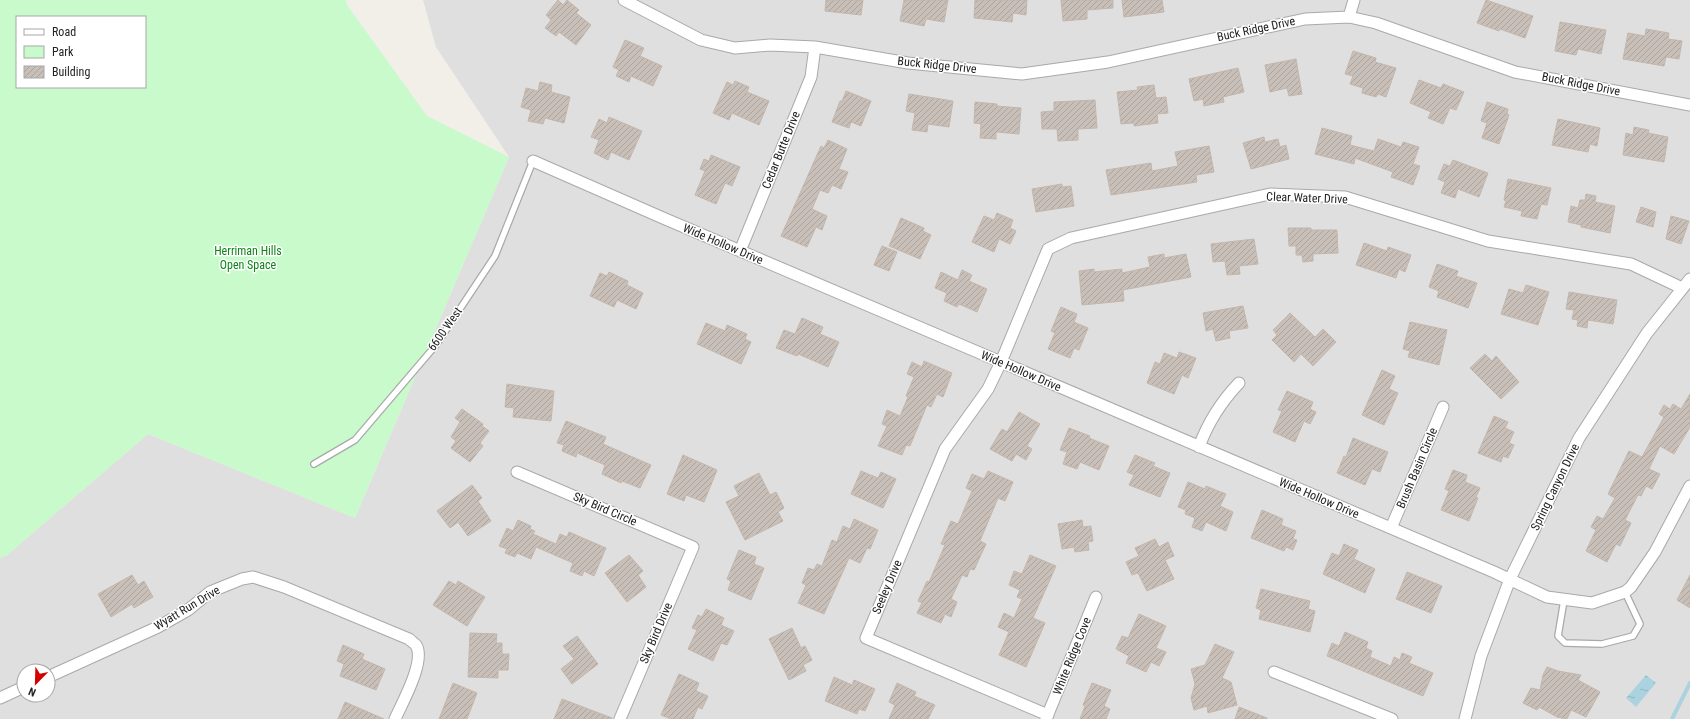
<svg xmlns="http://www.w3.org/2000/svg" width="1690" height="719" font-family="'Roboto Condensed',sans-serif">
<defs>
<pattern id="water-ripples" width="26" height="14" patternUnits="userSpaceOnUse"><rect width="26" height="14" fill="#aad3df"/><path d="M2 4q2-2 4 0t4 0M15 11q2-2 4 0t4 0" fill="none" stroke="#92b5bf"/></pattern>
<pattern id="building-hatch" width="6" height="6" patternUnits="userSpaceOnUse"><rect width="6" height="6" fill="#c7bfb8"/><path d="M-1 1l2-2M0 6l6-6M5 7l2-2" fill="none" stroke="#aba49e"/></pattern>
</defs>
<rect width="100%" height="100%" fill="#f2efe9"/>
<path fill="#e0dfdf" fill-rule="evenodd" d="M423 0H1690V719H0V558L7 555 148 434 355 518 509 157 436 47ZM24 671H48V695H24Z"/>
<path fill="#c8facc" fill-rule="evenodd" d="M0 0H346L347 5 427 116 509 157 355 518 148 434 7 555 0 558ZM17 17H145V87H17Z"/>
<path fill="url(#water-ripples)" d="M1646 675 1656 683 1636 707 1626 698Z"/>
<g fill="none" stroke-linecap="round" stroke-linejoin="round">
<path stroke="#aad3df" stroke-width="4" d="M1672 719 1690 683"/>
</g>
<path fill="url(#building-hatch)" stroke="#c4b6ab" d="M558 0 563 5 567 0 579 10 576 13 591 25 576 45 559 32 556 36 545 28 551 20 546 15Z
M826 0H863L861 15 825 11Z
M904 0H948L944 22 926 19 924 26 900 21Z
M975 0H1027L1026 15 1013 13 1012 22 974 18Z
M1061 0H1113V8L1087 10V19L1063 21Z
M1122 0H1162L1164 12 1124 17Z
M1486 0 1533 16 1525 38 1500 29 1499 31 1477 23Z
M1560 22 1606 30 1601 54 1578 49 1576 55 1555 51Z
M1646 29 1669 33 1668 39 1682 41 1679 59 1666 57 1664 66 1623 59 1628 33 1645 36Z
M625 40 644 48 640 56 662 66 653 86 631 76 629 82 616 76 619 70 613 67Z
M1353 51 1376 58 1375 62 1396 68 1386 97 1378 94 1376 97 1362 93 1363 88 1350 84 1353 76 1345 74Z
M1296 59 1302 94 1289 96 1287 88 1270 92 1265 65Z
M1238 68 1244 92 1223 97 1224 102 1204 106 1203 99 1194 101 1189 79Z
M1419 80 1441 88 1443 84 1464 92 1456 110 1450 108 1443 124 1428 118 1431 112 1410 103Z
M735 81 749 87 747 92 769 101 759 125 732 113 729 120 713 113 727 82 733 85Z
M540 82 552 85 551 92 570 97 564 123 545 118 543 124 528 121 531 110 521 107 526 88 538 91Z
M1154 85 1156 98 1166 97 1168 113 1157 114 1158 123 1134 126V123L1121 124 1117 92 1138 90 1137 87Z
M846 91 871 101 861 126 851 122 849 128 832 122 840 101H842Z
M909 94 953 101 949 127 928 124 927 132 912 130 915 113 906 111Z
M1095 100 1097 128 1078 129V140L1058 141 1057 129H1042L1041 112 1054 111V102Z
M975 102 997 104V106L1021 108 1019 134 996 132V139L980 138 981 124 974 123Z
M1487 102 1508 109 1507 114 1509 115 1499 144 1482 138 1487 123 1481 121Z
M609 117 642 131 629 160 611 152 608 160 594 153 599 140 591 137 599 119 607 123Z
M1558 119 1600 128 1597 146 1590 144 1588 152 1552 145Z
M1634 127 1649 130 1648 133 1668 137 1664 162 1623 155 1626 133 1633 135Z
M1322 128 1352 136 1350 145 1374 151 1378 139 1401 147 1403 142 1419 147 1413 164 1420 166 1413 185 1391 177 1393 172 1355 158 1354 164 1315 154Z
M1264 137 1265 142 1278 139 1280 147 1286 145 1289 159 1251 169 1243 143Z
M828 140 847 149 839 169 848 172 841 189 832 185 828 193 820 190 812 209 827 216 822 230 816 227 807 247 781 236 821 146 824 148Z
M1209 146 1214 172 1196 175 1197 182 1111 195 1106 170 1151 163 1152 171 1178 166 1175 152Z
M711 155 740 167 732 186 725 183 716 204 695 195 705 171 700 169 704 159 709 161Z
M1453 160 1488 173 1479 197 1458 189 1455 198 1441 193 1445 182 1438 179 1444 164 1450 166Z
M1508 179 1551 188 1547 205 1541 204 1537 219 1521 216 1522 211 1504 207 1506 201 1504 200Z
M1062 184V187L1071 186 1074 206 1036 212 1032 189Z
M1586 194 1596 196 1595 202 1615 206 1610 233 1581 227V225L1568 222 1571 206 1578 208 1580 200H1585Z
M1641 207 1656 212 1653 227 1636 222Z
M997 213 1013 220 1010 228 1016 231 1010 244 999 239 994 252 972 242 984 216 994 220Z
M1671 216 1689 221 1681 244 1666 239Z
M901 218 924 228 923 231 931 235 920 259 889 246Z
M1288 228H1311V230H1337L1338 253 1313 254V261L1303 262 1302 255H1296V246H1289Z
M1254 239 1258 264 1239 266 1240 274 1227 275 1225 261 1213 262 1211 244Z
M1364 243 1387 251 1388 247 1411 255 1405 272 1399 269 1396 278 1356 265Z
M882 246 897 252 889 271 874 265Z
M1164 254V258L1186 254 1191 277 1123 290 1124 301 1082 305 1079 271 1094 269V272L1122 269V273L1150 267 1148 257Z
M1437 264 1458 271 1456 276 1477 283 1468 308 1437 297 1439 291 1429 287Z
M962 270 972 275 969 281 987 289 977 312 959 304 957 307 944 301 947 293 935 288 941 272 958 280Z
M609 272 628 281 627 285 643 293 636 309 617 300 614 307 590 296 600 273 607 276Z
M1526 285 1549 292 1538 325 1501 314 1509 289 1523 293Z
M1569 292 1617 300 1613 324 1588 320 1587 328 1577 326 1578 320 1572 319 1574 310 1566 309Z
M1243 306 1248 328 1229 331 1230 338 1216 341 1213 329 1206 331 1203 313Z
M1061 307 1077 314 1074 322 1088 328 1079 350 1074 348 1070 358 1048 349 1055 333 1051 331Z
M1290 313 1315 337 1323 329 1336 342 1313 366 1301 354 1294 362 1272 340 1277 335 1273 330Z
M802 318 823 327 820 334 839 342 828 367 798 354 797 356 776 348 784 330 795 334Z
M1410 322 1447 330 1439 365 1408 357 1410 351 1403 349Z
M706 323 725 331 727 325 747 334 745 339 751 342 741 364 697 344Z
M1179 352 1196 358 1188 378 1182 375 1174 394 1147 383 1155 362 1160 364 1164 353 1177 358Z
M1485 354 1492 361 1496 356 1519 382 1501 399 1470 368Z
M924 361 952 373 943 397 937 394 931 407 927 405 910 446 906 445 902 455 878 446 887 426 882 424 887 410 900 416 908 397 906 396 914 377 907 374 912 362 922 367Z
M1382 370 1395 376 1389 389 1398 393 1384 425 1362 415Z
M507 384 554 391 551 421 513 417 514 408 505 407Z
M1287 391 1313 402 1310 409 1316 412 1310 424 1304 421 1295 442 1273 432 1282 411 1278 410Z
M1690 394V427L1674 454 1660 446 1649 469 1660 474 1652 489 1646 486 1641 496 1638 495 1625 520 1631 523 1620 546 1616 544 1607 562 1586 551 1596 530 1591 527 1597 516 1603 519 1615 498 1608 494 1629 451 1642 457 1664 417 1659 414 1664 405 1670 409 1673 404 1681 409Z
M462 409 483 424 482 426 489 431 480 443 483 446 470 462 451 448 456 441 451 437 460 422 455 418Z
M1019 412 1040 424 1027 446 1032 449 1026 460 1016 454 1012 461 990 449 1002 429 1007 432Z
M1494 416 1508 422 1505 428 1514 432 1509 443 1514 445 1508 458 1503 456 1501 462 1478 453Z
M566 421 606 437 603 444 651 465 640 488 622 481 621 483 602 474 605 465 577 453 576 457 562 451 564 445 557 443Z
M1069 428 1090 436 1089 438 1109 446 1099 470 1080 462 1077 469 1063 464 1067 452 1060 450Z
M1353 438 1388 452 1380 472 1372 469 1365 485 1337 473 1344 456 1346 457Z
M683 455 717 470 704 502 686 495 684 501 667 494Z
M1135 455 1155 463 1153 466 1170 473 1160 497 1129 485 1134 475 1127 472Z
M1453 470 1467 475 1465 482 1480 488 1476 497 1478 498 1469 521 1441 510 1449 491 1445 489Z
M861 471 878 478 881 472 896 479 883 508 851 494Z
M988 471 1013 482 1005 501 998 498 980 541 986 544 974 570 970 569 967 577 962 575 951 599 957 602 951 617 945 614 941 623 917 613 922 603 918 601 927 581 929 582 945 545 941 544 951 521 958 524 972 491 966 488 972 474 984 479Z
M759 473 770 495 776 492 784 508 778 512 783 521 745 540 726 502 739 496 734 486Z
M1188 482 1205 489 1206 486 1226 494 1220 506 1233 512 1226 531 1206 522 1202 531 1192 527 1195 518 1185 514 1186 510 1178 507Z
M472 485 482 498 478 501 491 521 468 536 458 522 450 528 437 511Z
M1262 510 1283 519 1281 525 1296 531 1293 539 1297 540 1293 550 1286 547 1284 551 1251 538Z
M854 519 878 530 870 549 867 548 860 563 849 558 824 614 798 603 806 585 802 583 808 568 814 570 817 564 822 566 832 540 837 542 843 526 850 529Z
M518 520 531 526 530 529 535 531 533 534 556 544 560 534 567 537 569 532 606 548 594 576 584 571 582 576 570 571 573 563 536 547 531 559 517 553 515 557 505 553 507 549 499 546 507 528 513 531Z
M1082 520 1083 527 1091 526 1093 541 1088 542 1089 550 1075 552 1074 547 1062 549 1058 524Z
M1155 539 1159 547 1168 542 1174 556 1165 560 1174 579 1147 591 1138 573 1132 575 1126 562 1139 556 1135 548Z
M1344 544 1358 550 1354 559 1375 569 1365 593 1323 574 1332 553 1339 556Z
M739 550 756 557 754 564 764 568 751 600 728 590 731 581 727 579Z
M629 555 643 571 638 575 646 587 627 602 605 573Z
M1030 555 1056 566 1033 618 1045 623 1026 667 999 655 1009 632 998 627 1004 613 1014 618 1022 599 1017 597 1020 590 1009 585 1014 571 1022 574Z
M1407 572 1442 586 1431 613 1396 599Z
M132 575 138 585 144 581 153 597 134 608 132 604 111 617 98 594Z
M1690 575V608L1677 600Z
M449 581 456 585 458 581 485 597 467 626 433 605Z
M1261 589 1310 601 1308 609 1315 611 1310 632 1259 619 1261 610 1256 608Z
M706 609 724 618 721 625 734 631 727 645 721 643 713 661 688 649 697 630 692 628 698 615 702 617Z
M1139 614 1166 626 1156 648 1166 652 1159 666 1151 662 1146 672 1126 663 1129 656 1116 649 1122 636 1128 638Z
M792 628 801 648 805 646 812 660 803 665 806 671 789 680 769 639Z
M1345 632 1368 642 1366 648 1372 651 1370 657 1391 666 1394 657 1400 660 1402 653 1412 657 1409 663 1433 673 1423 696 1327 656 1332 643 1339 646Z
M470 633 497 634 496 643H502V654H509L508 670H498V678L468 677Z
M577 636 598 664 572 684 561 669 574 659 563 646Z
M1215 644 1234 652 1222 678 1231 682 1237 705 1208 713 1207 706 1194 710 1191 698 1195 684 1191 669 1205 665Z
M343 645 364 654 362 659 385 669 376 690 340 676 344 664 337 661Z
M1547 667 1558 671 1581 675 1578 680 1600 692 1586 717 1571 710 1567 719 1557 717 1539 707 1537 710 1523 703 1531 688 1540 690 1543 675Z
M679 674 699 683 696 691 708 696 702 709 698 707 693 719H671L661 715Z
M834 677 852 685 854 680 875 689 865 711 859 709 857 714 825 701Z
M453 683 477 693 467 719H439Z
M897 683 916 692 914 696 935 705 928 719H889L895 705 889 702Z
M1092 683 1111 690 1104 706 1110 709 1106 719H1080L1085 706 1083 705Z
M562 699 612 718V719H554Z
M345 702 384 719H338Z
M1239 707 1267 718V719H1235Z"/>
<g fill="none" stroke-linecap="round" stroke-linejoin="round">
<defs>
<path id="lane" d="M314 464 355 440 436 345 495 256 533 161
M1564 600 1558 636 1565 643 1602 644 1633 636 1640 624 1625 592"/>
<path id="street" d="M624 0 701 40 735 48 770 45 815 47 908 63 1022 74 1108 62 1305 19 1349 17 1376 23 1515 72 1690 105
M1349 17 1354 0
M533 161 663 218 1494 572 1547 597 1592 603 1625 592 1631 587 1655 552 1690 486
M740 251 811 77 815 47
M1199 447C1208 422 1221 402 1239 383
M517 472 693 547 620 719
M1391 528 1443 407
M1274 672 1392 719
M48 677 158 627 188 610 210 592 242 579 253 577 284 587 409 639C411 641 414 643 416 645 426 661 402 703 395 719
M0 698 24 687
M1048 715 866 638 945 449 988 389 1001 362 1048 249 1071 238 1270 194 1345 197 1488 241 1631 264 1682 288
M1046 719 1096 597
M1465 719 1481 656 1510 579 1579 438 1647 333 1690 279"/>
</defs>
<use href="#lane" stroke="#a9a9a9" stroke-width="8"/>
<use href="#street" stroke="#a9a9a9" stroke-width="13"/>
<use href="#lane" stroke="#fff" stroke-width="5.5"/>
<use href="#street" stroke="#fff" stroke-width="11"/>
</g>
<g text-anchor="middle" dominant-baseline="central" stroke-width="3" stroke-linejoin="round" paint-order="stroke">
<g font-size="12" fill="#222" stroke="#fff">
<text transform="translate(1256 29) rotate(-12)">Buck Ridge Drive</text>
<text transform="translate(937 65) rotate(6)">Buck Ridge Drive</text>
<text transform="translate(1581 84) rotate(11)">Buck Ridge Drive</text>
<text transform="translate(781 150) rotate(-68)">Cedar Butte Drive</text>
<text transform="translate(1307 198) rotate(2)">Clear Water Drive</text>
<text transform="translate(723 244) rotate(23)">Wide Hollow Drive</text>
<text transform="translate(445 329) rotate(-55)">6600 West</text>
<text transform="translate(1021 371) rotate(23)">Wide Hollow Drive</text>
<text transform="translate(1417 468) rotate(-67)">Brush Basin Circle</text>
<text transform="translate(1555 487) rotate(-64)">Spring Canyon Drive</text>
<text transform="translate(1319 498) rotate(23)">Wide Hollow Drive</text>
<text transform="translate(605 509) rotate(23)">Sky Bird Circle</text>
<text transform="translate(887 587) rotate(-67)">Seeley Drive</text>
<text transform="translate(187 608) rotate(-31)">Wyatt Run Drive</text>
<text transform="translate(656 633) rotate(-67)">Sky Bird Drive</text>
<text transform="translate(1072 656) rotate(-68)">White Ridge Cove</text>
</g>
<g font-size="12" fill="#0c8416" stroke="#fff">
<text x="248" y="251">Herriman Hills<tspan x="248" dy="14">Open Space</tspan></text>
</g>
</g>
<rect x="16" y="16" width="130" height="72" fill="#ffffff" stroke="#a7a7a7"/>
<rect x="24" y="29" width="20" height="6" fill="#ffffff" stroke="#a7a7a7"/>
<text x="52" y="36" font-size="12" fill="#222222">Road</text>
<rect x="24" y="46" width="20" height="12" fill="#c8facc" stroke="#a7a7a7"/>
<text x="52" y="56" font-size="12" fill="#222222">Park</text>
<rect x="24" y="66" width="20" height="12" fill="url(#building-hatch)" stroke="#a7a7a7"/>
<text x="52" y="76" font-size="12" fill="#222222">Building</text>
<g transform="translate(36 683) rotate(203)"><circle r="19" fill="#ffffff" stroke="#a7a7a7"/>
<path d="M0-3L7 15L0 10L-7 15Z" fill="#d40000"/>
<text y="-6" font-size="11" font-weight="bold" text-anchor="middle" fill="#222222">N</text>
</g>
</svg>
